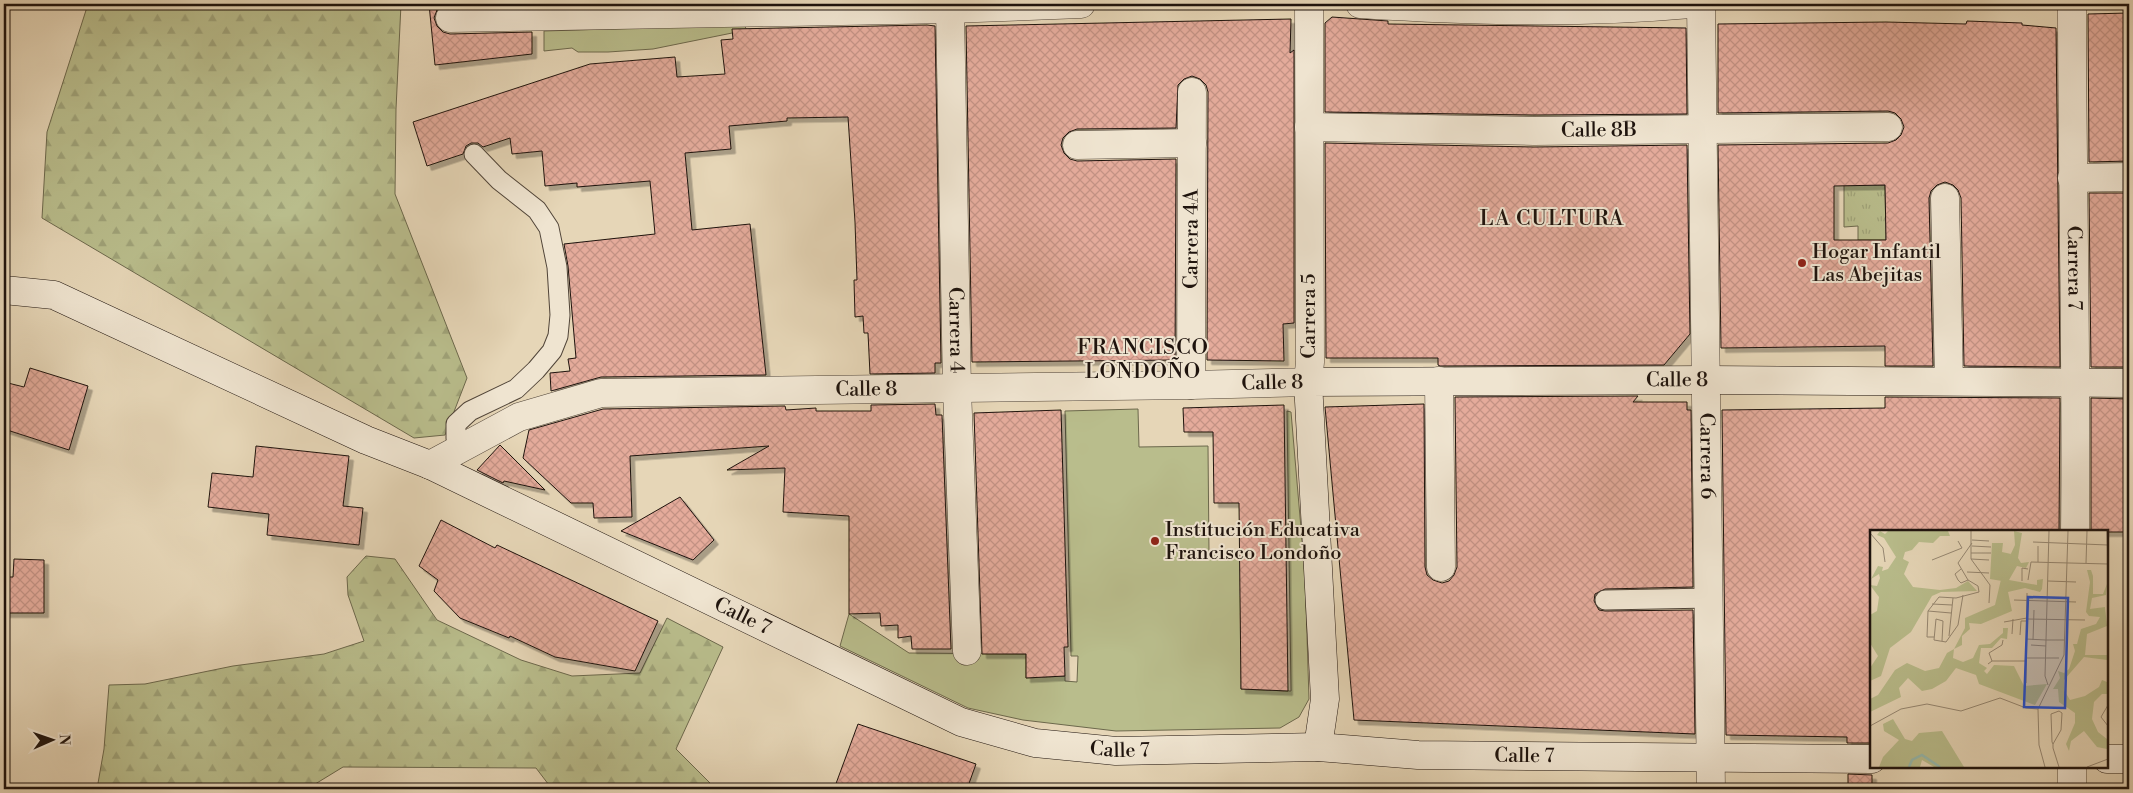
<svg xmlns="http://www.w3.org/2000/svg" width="2133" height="793" font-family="'Libre Bodoni',serif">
<defs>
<pattern id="forest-firs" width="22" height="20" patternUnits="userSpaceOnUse" patternTransform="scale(1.25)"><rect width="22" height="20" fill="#b9bd8c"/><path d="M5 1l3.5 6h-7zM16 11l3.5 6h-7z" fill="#9fa278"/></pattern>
<pattern id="park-tufts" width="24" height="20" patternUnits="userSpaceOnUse" patternTransform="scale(1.25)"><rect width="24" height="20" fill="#b9bd8c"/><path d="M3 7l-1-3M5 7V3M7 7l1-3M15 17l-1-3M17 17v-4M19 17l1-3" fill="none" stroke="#9fa278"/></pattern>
<pattern id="building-cross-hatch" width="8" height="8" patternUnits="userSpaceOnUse" patternTransform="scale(1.25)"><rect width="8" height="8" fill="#e4ab9b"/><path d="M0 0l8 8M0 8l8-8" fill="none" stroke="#c39284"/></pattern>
<filter id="shadow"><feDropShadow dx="4.5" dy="4.5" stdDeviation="0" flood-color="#0004"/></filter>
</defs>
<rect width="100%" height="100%" fill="#e6d6b7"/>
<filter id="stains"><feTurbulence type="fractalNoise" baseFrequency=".004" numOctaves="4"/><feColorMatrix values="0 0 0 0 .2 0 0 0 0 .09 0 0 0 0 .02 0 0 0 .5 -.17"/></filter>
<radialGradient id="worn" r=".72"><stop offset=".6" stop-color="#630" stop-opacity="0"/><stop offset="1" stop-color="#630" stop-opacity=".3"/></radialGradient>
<path fill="#b9bd8c" stroke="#6c684c" d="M744 25 747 30 653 49 608 52H578L572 48 544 51V31Z
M1138 409 1139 447 1208 446 1209 553 1240 554 1241 689 1288 691H1291L1287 411 1291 412 1305 575 1309 699 1299 717 1280 728 1116 731 1023 720 968 708 840 646 849 614 909 653 1026 654V678L1065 676V681L1077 682 1078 656H1071L1065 411Z"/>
<path fill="url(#forest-firs)" stroke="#6c684c" d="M88 4H401L396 109 395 194 467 378 445 435 414 438 42 218 47 132Z
M366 556 395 559 437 620 521 660 572 676 640 673 667 618 723 647 676 749 716 789H552L536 768 343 767 307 789H97L104 749 109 685 145 684 233 666 324 654 364 641 348 595 347 577Z"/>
<path fill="url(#park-tufts)" stroke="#6c684c" d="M1844 185H1885L1886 240H1858V226L1844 227Z"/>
<path fill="url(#building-cross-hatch)" stroke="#1e130d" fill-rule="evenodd" filter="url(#shadow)" d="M429 4H445L437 10 434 18 437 26 443 32 450 34 532 32V54L435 65Z
M2129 13V161L2089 162 2088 14Z
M1332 17 1388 21V24L1686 28 1687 114 1534 115 1325 112V23Z
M1291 19 1290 53 1294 50V323L1283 324 1284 361 1207 360 1208 92 1206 85 1200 79 1192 76 1184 79 1178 85 1176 128 1077 129 1069 132 1063 138 1061 145 1064 153 1070 159 1077 161 1176 159 1175 360 972 362 966 26Z
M1967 21 2022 23V25L2056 28 2060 367 1964 366 1961 198 1958 190 1953 185 1945 182 1937 185 1931 191 1929 198 1933 366H1885V346L1721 348 1718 145 1888 143 1896 140 1901 135 1904 127 1901 119 1895 113 1888 111 1718 113V24L1886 22 1966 24ZM1885 185 1886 240H1834V186Z
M927 25 935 26 941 363H935V373L870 374 868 333H864L863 316 855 317 854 280H857L855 222 848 117 787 118V121L729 126 731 149 685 153 692 230 750 224 766 375 601 377 551 391 550 373 570 371 568 359 576 358 568 266 564 244 655 234 650 181 577 187V183L545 186 542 151 512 154 510 138 483 147 478 143H471L466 146 463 154 427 166 413 122 590 64 675 57 677 77 725 74 721 40 733 39 732 29Z
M1325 143 1534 147 1687 145 1690 334 1664 365 1440 366 1438 365V358H1326Z
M2089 193H2129V367H2091Z
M30 368 88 386 69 450 4 429V382L24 387Z
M1638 396 1633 402H1687V410H1691L1693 587 1605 589 1595 594 1594 601 1599 610 1605 611 1693 610 1695 734 1354 720 1325 407 1424 404 1425 567 1427 575 1433 580 1442 583 1449 581 1454 575 1457 567 1455 397Z
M1885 397 2060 398 2059 532H1872V743H1847V737L1726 735 1722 410 1885 408Z
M2091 398 2129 399V532H2091Z
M935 404 936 415H942L951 649H912L911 636 898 638V625L881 626 880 613 849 614V516L783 512 785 468 727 470 769 446 630 456 632 517 594 518 593 503H571L523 458 529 430 603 409 785 406 786 410 816 408V411H871V405Z
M1284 405 1288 691 1241 689 1239 503H1214L1213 432H1184L1183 408Z
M1061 410 1068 647H1064L1065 676 1026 678V654H982L974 413Z
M500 445 545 490 504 481 503 483 477 470Z
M256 446 349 456 343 506 363 508 359 545 267 535 269 514 208 507 212 473 253 477Z
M680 497 714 540 693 560 621 531Z
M441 520 495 548 497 545 658 621 635 671 555 657 510 636 509 638 460 618 434 591 438 580 419 566Z
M14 559 44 560V613H4V577H13Z
M858 724 976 764 967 789H834Z
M1848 774 1872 775V789H1848Z"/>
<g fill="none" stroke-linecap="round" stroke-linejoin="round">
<defs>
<path id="service" d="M459 450 456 438V424L470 411 516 389 536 370 552 351 558 336 560 315 557 267 549 228 537 210 499 180 474 154
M1605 600 1710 598"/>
<g id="minor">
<path d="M1360 4C1470 11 1580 14 1690 4"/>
<path id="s1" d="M1701 4 1711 789"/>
<path id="s2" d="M2072 4C2072 180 2077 356 2075 532"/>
<path id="s3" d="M950 9 957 389 967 651"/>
<path d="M450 18 950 9 1081 4"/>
<path id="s4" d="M1309 127 1534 131 1888 127"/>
<path d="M1077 145 1192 143"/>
<path d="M2072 178 2129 177"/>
<path d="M1945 198 1949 381"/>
<path d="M1439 381 1441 567"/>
<path id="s5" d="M1191 385 1192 92"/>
<path id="s6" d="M430 465 519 417 601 393 1191 385 1308 382 1310 362 1309 4"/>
<path d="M2072 789V767"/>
</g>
<g id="secondary">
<path id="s7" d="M4 290 54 295 366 440 430 465 961 722 1035 743 1116 751 1318 747 1418 755 1872 759"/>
<path id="s8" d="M1318 747 1325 699 1308 382 1706 380 2129 383"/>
<path d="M2107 759H2129"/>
</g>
</defs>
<use href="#service" stroke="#504438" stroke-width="21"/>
<use href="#minor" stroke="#504438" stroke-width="29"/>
<use href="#secondary" stroke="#1e130d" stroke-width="29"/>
<use href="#service" stroke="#efe4d0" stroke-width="19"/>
<use href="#minor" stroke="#efe4d0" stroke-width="28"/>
<use href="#secondary" stroke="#efe4d0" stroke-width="28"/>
</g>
<g fill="#8f2418" stroke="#efe4d0" stroke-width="2">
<circle cx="1802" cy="263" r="5"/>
<circle cx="1155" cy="541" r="5"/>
</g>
<g text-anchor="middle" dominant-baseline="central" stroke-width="4" stroke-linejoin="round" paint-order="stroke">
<g font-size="20" fill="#1e130d" stroke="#efe4d0">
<text stroke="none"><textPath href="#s4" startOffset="290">Calle 8B</textPath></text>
<text stroke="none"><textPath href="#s5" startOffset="146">Carrera 4A</textPath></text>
<text stroke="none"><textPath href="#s2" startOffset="264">Carrera 7</textPath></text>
<text transform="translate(1309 316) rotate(-90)">Carrera 5</text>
<text stroke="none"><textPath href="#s3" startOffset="321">Carrera 4</textPath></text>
<text stroke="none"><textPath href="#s8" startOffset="735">Calle 8</textPath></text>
<text stroke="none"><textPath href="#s6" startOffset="858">Calle 8</textPath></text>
<text stroke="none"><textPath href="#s6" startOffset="452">Calle 8</textPath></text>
<text stroke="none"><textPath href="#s1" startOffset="452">Carrera 6</textPath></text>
<text stroke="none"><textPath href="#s7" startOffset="810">Calle 7</textPath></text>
<text stroke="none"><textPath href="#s7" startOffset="1215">Calle 7</textPath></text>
<text stroke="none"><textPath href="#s7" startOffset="1620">Calle 7</textPath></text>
</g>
<g font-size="20" fill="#1e130d" stroke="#efe4d0" text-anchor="start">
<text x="1812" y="252">Hogar Infantil<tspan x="1812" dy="23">Las Abejitas</tspan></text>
<text x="1165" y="530">Institución Educativa<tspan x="1165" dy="23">Francisco Londoño</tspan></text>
</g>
<g font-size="21" letter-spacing="1" fill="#1e130d" stroke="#efe4d0">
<text x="1552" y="219">LA CULTURA</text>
<text x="1143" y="348">FRANCISCO<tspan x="1143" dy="24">LONDOÑO</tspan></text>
</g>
</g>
<g transform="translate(1870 530)">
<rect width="238" height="238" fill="#e6d6b7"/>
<path d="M122 13H133L132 22 141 24 132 51 120 49Z" fill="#b9bd8c"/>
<path d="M10 1 15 4 18 1H78L80 6H70L63 13 49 12 42 20 35 22 33 29 39 32 34 44 43 57 70 60 86 58 98 51 107 61 71 62 62 66 41 102 20 118 11 146 0 151V138L8 126 0 113V85L7 81 9 67 0 55 7 56 10 48 9 44 1 49 8 36 13 37 12 41 18 39 26 27 14 8 7 5ZM144 1 152 3 148 28 151 33 159 32 156 38 147 36 139 50 167 55V50L173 49 172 59 170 62 155 58 138 62 142 81 111 94 99 93 100 99 92 106V115L84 119 83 128 93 132 103 128 109 115 120 114 133 103V98H138L137 109 131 108 122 118H111L109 133 117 138 114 141 117 144 124 135 144 136 154 156 177 154 165 175 109 154 106 145 86 138 76 151 62 159 52 161 38 148 29 158 31 167 0 182V169L8 165 25 140 37 133 55 141 69 138 77 123 84 119 95 98V88L125 75 133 41 145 15ZM217 40H221L223 46V64H233L237 54 236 65 222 68 220 79 235 77 237 96 217 104 215 125H237V130L214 127 194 150V160L200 170 215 166 229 157 232 150 237 152V164H232L224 172 222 189 228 202 237 209V219L227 217 214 201 201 211 199 221 196 214 205 193V183L189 172 188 159H183L190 148 188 141 194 143 199 139 205 121 203 114H207L211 99 226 94 230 87 219 86 216 82 220 52ZM23 189 35 209 42 211 49 203 72 201 94 237H64L52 230 50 237H9L13 227 29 210 14 201 13 194Z" fill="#b9bd8c"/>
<path fill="none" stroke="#96b9ad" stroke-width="2.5" d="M39 237 42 230 52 225 70 237"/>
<path fill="none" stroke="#968873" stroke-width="1" d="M179 1 176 110H195M237 1 238 37M0 3 13 18 15 32M102 10 119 11M163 12 238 15M102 16 121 17M101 23H121M101 29 120 55 119 73M101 29V1M101 29 119 30M62 30 92 18 88 11M168 32V16M216 33 217 1M91 39 85 44 88 50 91 53 98 50M97 42 119 43M158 50 161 32 238 34M152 51V38L158 39M178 51 206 52M144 70 206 72M62 74 82 75M58 81 81 83M66 89 64 110 76 112 88 95 93 65M66 89 73 91 72 111M157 89 215 90M134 92 157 88M142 104 143 89M150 105 151 91H157M79 106 83 68M64 107H57L58 81 69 67 86 68 109 62 108 56 98 50 88 33 102 13M156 109 176 110 175 146 178 155M163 110 164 80M161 115 176 116M156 128H189M122 131H156M118 134 122 131 119 123 132 115 133 110M156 153 157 63M238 175 231 187 238 196M0 196 31 179 57 174 91 181 130 168 156 178 168 179M183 214 191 200 192 183 189 181 181 184 182 212 183 214V218L189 237M175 237 169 215 168 179 194 125 198 1M217 237 238 229"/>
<path fill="#1d4ed8" fill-opacity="0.15" stroke="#1d4ed8" stroke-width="2.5" d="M158 67 198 68 195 178 154 177Z"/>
<rect width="238" height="238" fill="none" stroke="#1e130d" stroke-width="2.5"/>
</g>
<rect width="2133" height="793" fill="none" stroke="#e6d6b7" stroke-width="20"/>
<rect x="5" y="5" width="2123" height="783" fill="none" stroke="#1e130d" stroke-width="2.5"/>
<rect x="10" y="10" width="2113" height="773" fill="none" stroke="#1e130d"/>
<g transform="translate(52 740) rotate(88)" stroke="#efe4d0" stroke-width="4" paint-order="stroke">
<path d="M0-4L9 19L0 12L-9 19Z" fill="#1e130d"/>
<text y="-8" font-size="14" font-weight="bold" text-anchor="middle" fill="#1e130d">N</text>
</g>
<rect width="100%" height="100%" filter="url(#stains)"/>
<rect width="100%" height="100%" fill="url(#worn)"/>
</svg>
